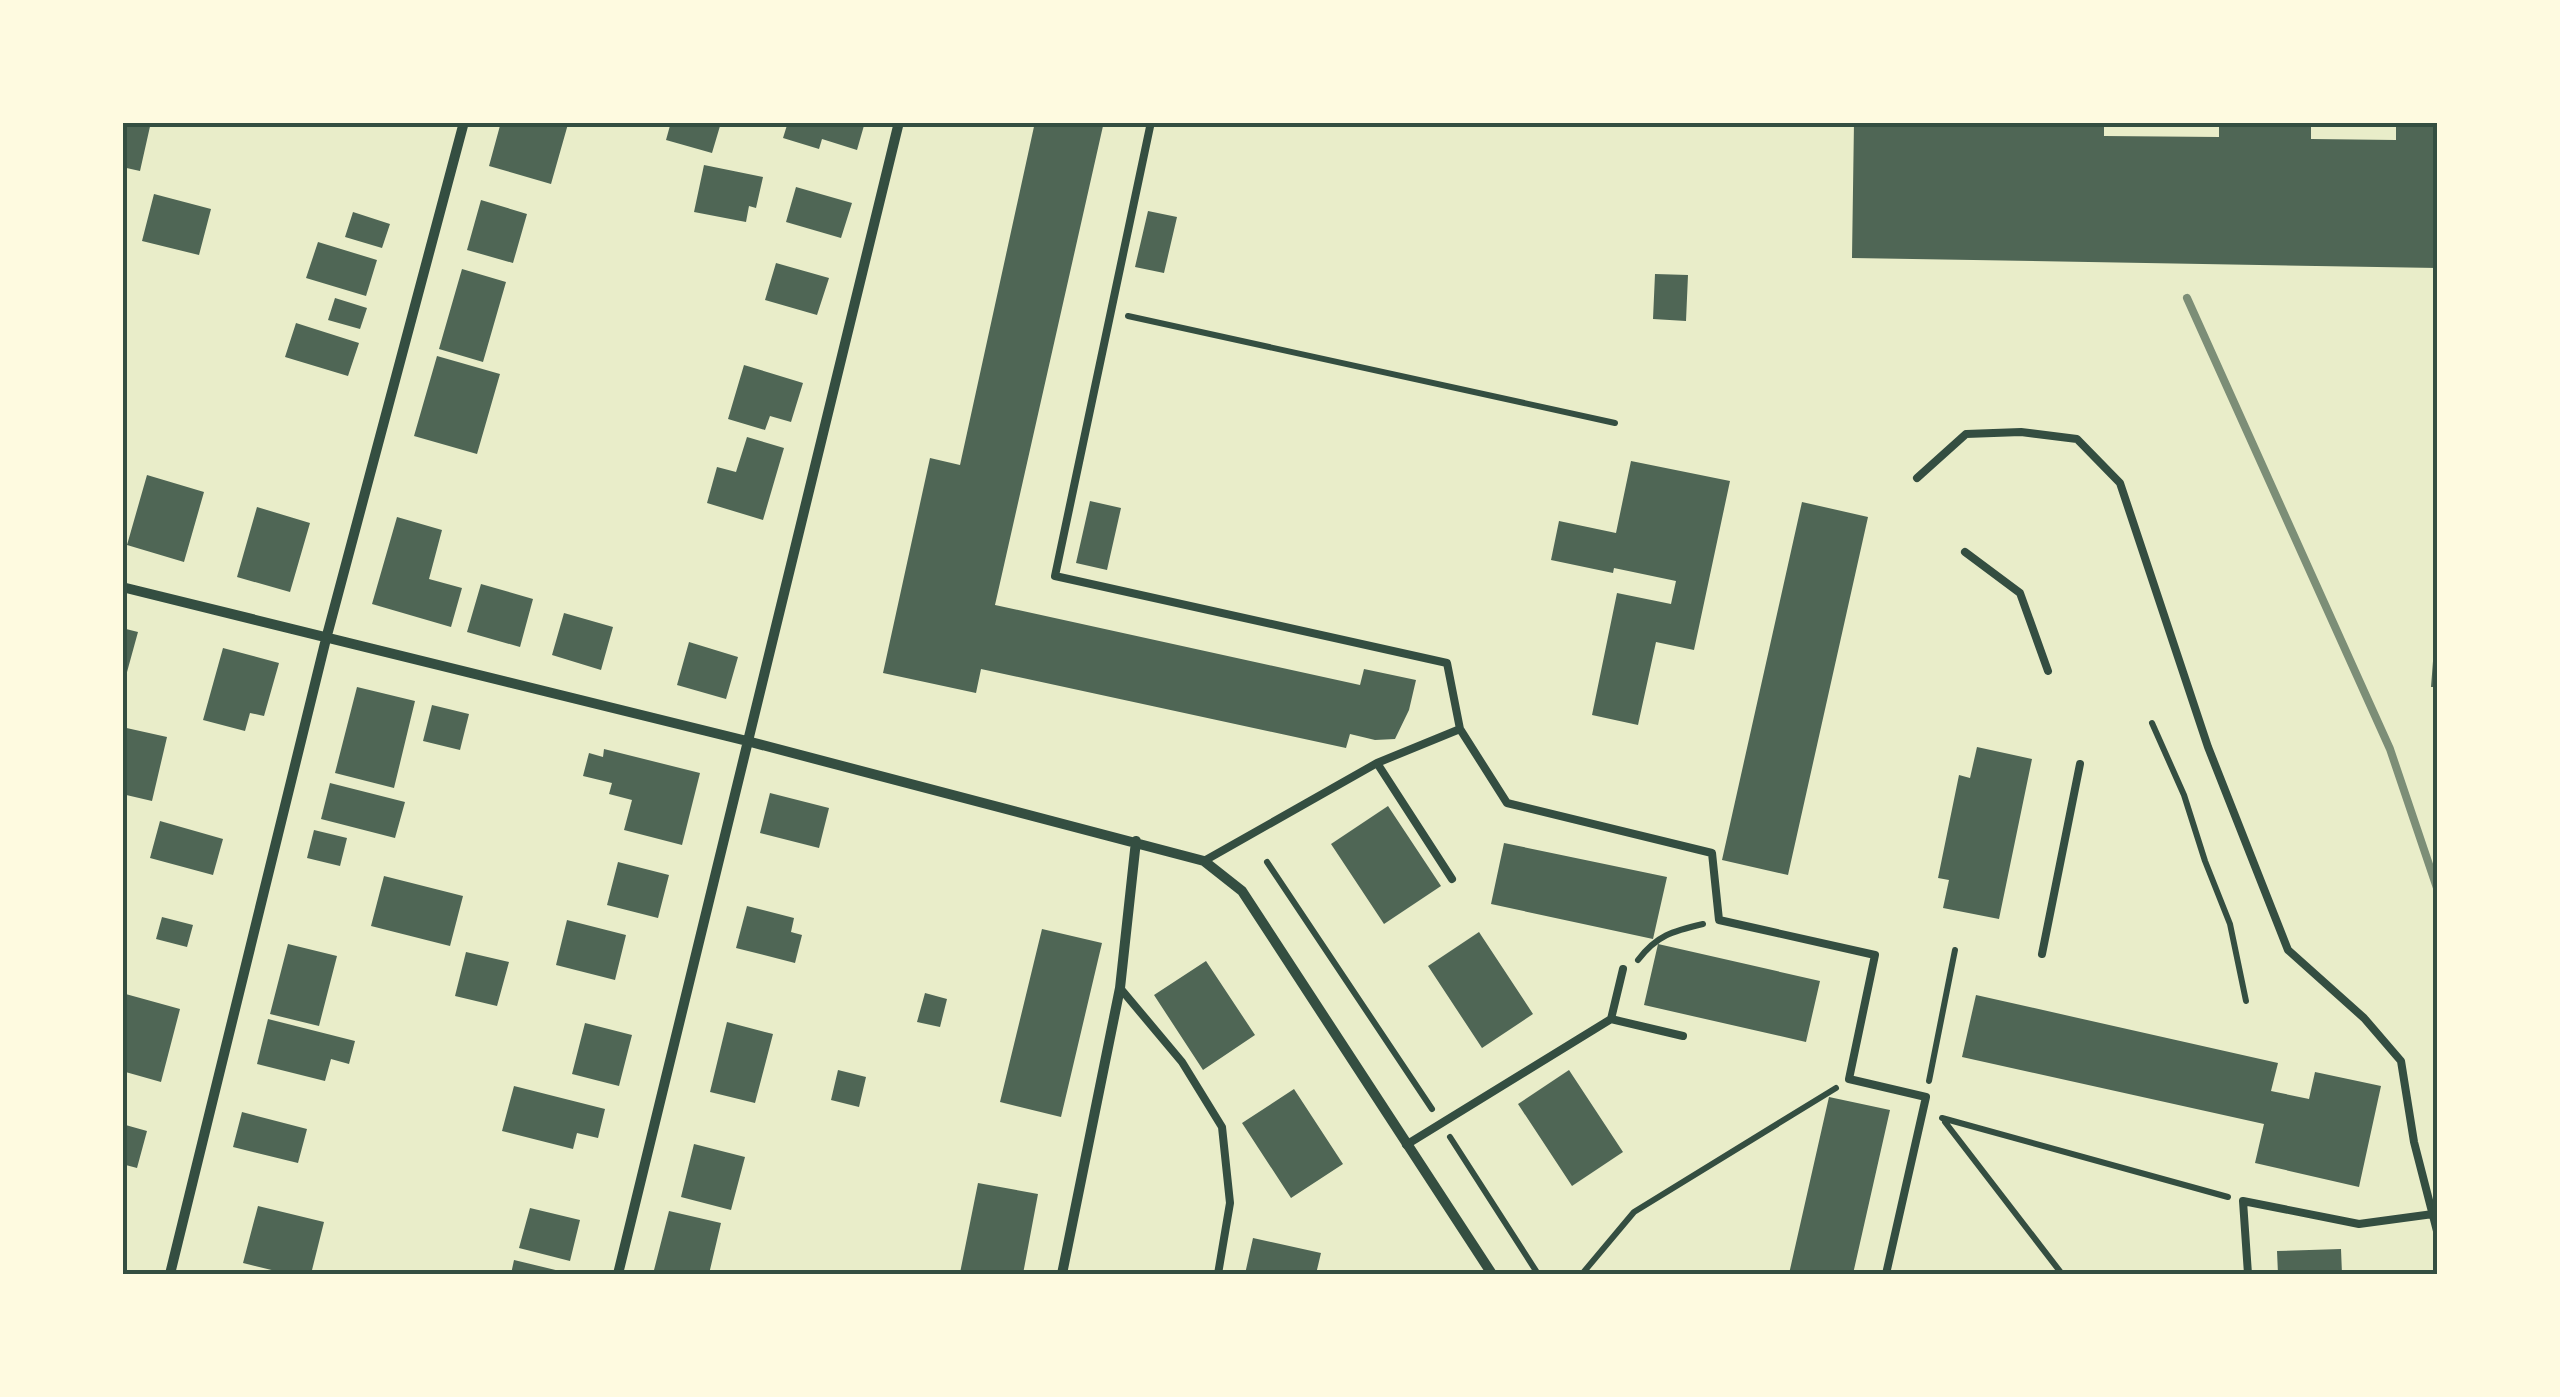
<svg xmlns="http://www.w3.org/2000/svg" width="2560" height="1397" font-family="'Noto Sans',sans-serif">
<rect width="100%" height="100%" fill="#e9edc9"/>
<path fill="#4f6655" d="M122 122H151L140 171 122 167Z
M501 122 568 124 551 184 489 166Z
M671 122 720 126 712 153 666 140Z
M788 122H865L857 150 822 139 819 149 783 138Z
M1035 122H1085L1103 126 995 605 1360 685 1364 669 1416 680 1409 710 1395 739 1375 740 1350 734 1346 748 981 669 976 693 883 673 930 458 960 465Z
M1854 122H2104V136L2219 137V122H2311V139L2396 140V122H2438V268L1852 258Z
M704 165 763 177 756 208 749 206 746 222 694 212Z
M796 187 852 203 841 238 786 222Z
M154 194 211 209 199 255 142 241Z
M481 200 527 214 513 263 467 250Z
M1148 211 1177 217 1164 273 1135 267Z
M353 212 390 224 382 248 345 237Z
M318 242 377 260 366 296 306 278Z
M776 263 829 278 817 315 765 300Z
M462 269 506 282 483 362 439 349Z
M1655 274 1688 275 1686 321 1653 319Z
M335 298 367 308 360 329 328 320Z
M296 323 359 343 348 376 285 357Z
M437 356 500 374 477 454 414 436Z
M744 365 803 383 791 422 770 416 765 430 728 419Z
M747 437 784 448 763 520 707 503 717 467 736 472Z
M1631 461 1730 481 1694 650 1656 642 1638 725 1592 715 1617 593 1671 604 1676 581 1614 568 1613 573 1551 560 1559 521 1616 533Z
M147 475 204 492 184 562 127 545Z
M1090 501 1121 508 1107 570 1076 563Z
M1802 502 1868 517 1788 875 1722 860Z
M257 507 310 523 290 592 237 577Z
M397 517 442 530 429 579 462 588 451 627 372 604Z
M481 584 533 599 520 647 467 632Z
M564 613 613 627 601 670 552 655Z
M122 628 138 632 124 683H122Z
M2435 635H2438V687H2431Z
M689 642 738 657 726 699 677 685Z
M223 648 279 663 264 716 250 713 245 731 203 720Z
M357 687 415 701 394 788 335 773Z
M432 705 469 714 460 750 423 741Z
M122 727 167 737 152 801 122 794Z
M1977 747 2032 759 1999 919 1943 908 1949 880 1938 878 1959 775 1970 778Z
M604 749 700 773 682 845 624 830 632 800 609 794 612 783 583 776 589 753 603 757Z
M330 783 405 802 395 838 321 819Z
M770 793 829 808 819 848 760 833Z
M1388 806 1441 886 1384 924 1331 844Z
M160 821 223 839 213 875 150 858Z
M314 830 347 838 340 866 307 858Z
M1504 843 1667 877 1653 939 1491 904Z
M618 862 669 875 658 918 607 905Z
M384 876 463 896 450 946 371 926Z
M747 906 794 918 791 932 802 935 795 963 736 948Z
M162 917 193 925 187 947 156 939Z
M567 920 626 935 615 980 556 965Z
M1042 929 1102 943 1061 1117 1000 1102Z
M1479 932 1533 1014 1482 1048 1428 966Z
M288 944 337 956 319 1026 270 1014Z
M1658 944 1820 981 1806 1042 1644 1005Z
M466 952 509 962 497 1006 455 996Z
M1206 961 1255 1035 1203 1070 1154 995Z
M122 993 180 1009 161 1082 122 1071Z
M925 993 947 999 940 1027 917 1022Z
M1976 995 2278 1063 2271 1091 2309 1099 2315 1072 2381 1086 2359 1187 2255 1163 2264 1124 1962 1057Z
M268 1019 355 1041 349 1064 331 1059 325 1081 257 1064Z
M727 1022 773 1034 755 1103 710 1092Z
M585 1023 632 1035 619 1086 572 1074Z
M838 1070 866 1077 859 1107 831 1100Z
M1569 1070 1623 1152 1572 1186 1518 1104Z
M514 1086 605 1109 598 1138 577 1133 573 1149 502 1131Z
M1294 1089 1343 1164 1291 1198 1242 1123Z
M1829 1097 1890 1110 1853 1274H1789Z
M242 1112 307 1129 298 1163 233 1147Z
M122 1124 147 1131 137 1168 122 1164Z
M694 1144 745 1157 731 1210 681 1197Z
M978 1183 1038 1194 1023 1274 960 1273Z
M258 1206 324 1222 311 1274H288L243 1263Z
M530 1208 580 1220 570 1261 519 1248Z
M669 1211 721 1223 709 1274H653Z
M1253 1238 1321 1253 1316 1274H1245Z
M2341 1249 2342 1274H2278L2277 1251Z
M514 1260 568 1273V1274H511Z"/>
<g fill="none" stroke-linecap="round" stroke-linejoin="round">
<path stroke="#344e41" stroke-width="6" d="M1128 316 1615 423
M2152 723 2184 795 2205 861 2230 924 2246 1001
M1267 862 1432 1109
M1638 960C1657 935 1673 931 1703 924
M1929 1081 1955 950
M1942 1118 2228 1197
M1945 1122 2062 1274
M1450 1137 1538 1274
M1582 1274 1634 1212 1836 1088"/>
<path stroke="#344e41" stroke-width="8" d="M1151 122 1055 576 1447 663 1460 729
M1917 478 1966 434 2021 432 2077 439 2120 483 2208 747 2288 950 2364 1018 2401 1061 2414 1142 2438 1235
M1965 552 2020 593 2048 671
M1377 763 1452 879
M1204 861 1377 763 1460 729 1507 803 1712 853 1719 920 1875 955 1849 1079 1926 1097 1886 1274
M2042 954 2080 764
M1120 988 1182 1062 1222 1127 1230 1203 1218 1274
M1611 1019 1623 969
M1406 1145 1611 1019 1683 1036
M2248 1274 2243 1201 2359 1224 2433 1214"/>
<path stroke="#344e41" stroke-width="10" d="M122 587 747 741 1204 861 1242 891 1492 1274
M170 1274 326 639 464 122
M618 1274 899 122
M1062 1274 1120 988 1136 841"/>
<path stroke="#7c8e77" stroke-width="8" d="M2187 298 2390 749 2438 891"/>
</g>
<rect width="2560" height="1397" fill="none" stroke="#fefae0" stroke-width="250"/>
<rect x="125" y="125" width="2310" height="1147" fill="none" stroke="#344e41" stroke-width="4"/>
</svg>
